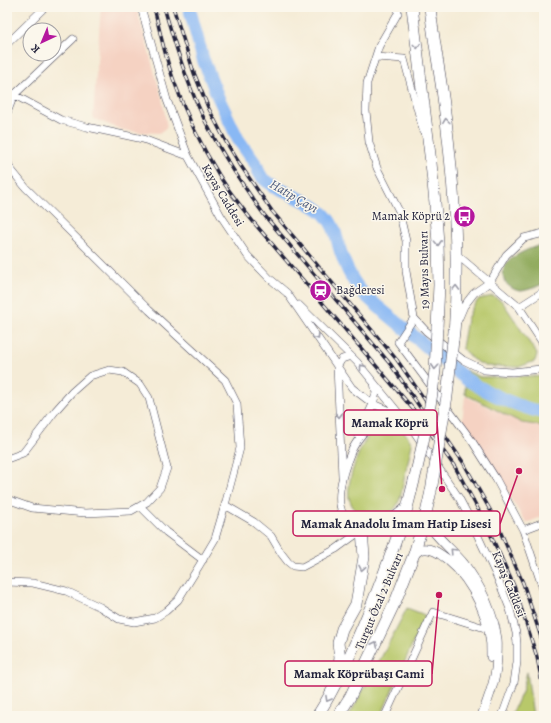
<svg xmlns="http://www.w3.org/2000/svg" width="551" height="723" font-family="Alegreya,serif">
<rect width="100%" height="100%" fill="#fbf7ec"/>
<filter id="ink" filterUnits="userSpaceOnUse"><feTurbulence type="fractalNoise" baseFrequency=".025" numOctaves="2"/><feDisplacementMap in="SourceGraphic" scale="8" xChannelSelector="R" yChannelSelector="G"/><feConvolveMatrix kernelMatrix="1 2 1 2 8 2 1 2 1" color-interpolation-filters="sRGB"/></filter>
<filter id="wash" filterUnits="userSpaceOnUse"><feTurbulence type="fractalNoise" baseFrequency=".012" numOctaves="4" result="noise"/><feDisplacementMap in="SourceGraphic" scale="16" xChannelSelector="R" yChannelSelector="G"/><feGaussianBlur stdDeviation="0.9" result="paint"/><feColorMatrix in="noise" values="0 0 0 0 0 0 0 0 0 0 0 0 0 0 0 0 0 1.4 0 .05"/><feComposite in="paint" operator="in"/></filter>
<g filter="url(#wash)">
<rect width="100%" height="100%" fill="#f5ecd7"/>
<path fill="#f5d2c2" d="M101 7H136L162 98 167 127 159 133 137 132 123 130 94 119 93 116Z
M465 396 522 423 544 426V516L526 523 462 422Z"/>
<path fill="#b8c86a" stroke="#6d7552" d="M493 296 502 301 516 322 529 342 537 354 535 361 519 367 485 366 472 359 462 348 467 319 472 308 479 299Z
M465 370 480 377H495L531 376 544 377V426L522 423 465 394Z
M389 421C401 426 406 433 412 444 409 456 407 468 404 480 402 489 401 499 396 507 392 513 384 515 377 516 366 517 354 513 350 501 344 487 359 447 369 435 374 428 381 424 389 421Z
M407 608 425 615 381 716H349L382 656Z
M527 672 533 716H511L522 692Z"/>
<path fill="#92ac5e" stroke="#5a674c" d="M544 244V283C540 286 525 291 521 291 515 291 508 286 505 282 502 277 503 268 506 264 512 255 533 247 544 244Z"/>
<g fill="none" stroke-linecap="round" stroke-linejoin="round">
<path stroke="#89b8f4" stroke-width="13" d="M189 7 203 59 218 97 238 139 257 166C258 171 259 174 262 177 265 181 270 183 274 186 290 195 312 202 324 214 336 226 336 238 341 253 345 265 350 276 357 286 367 299 381 309 393 319 417 339 442 359 466 379 491 395 516 406 544 413"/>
</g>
</g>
<g filter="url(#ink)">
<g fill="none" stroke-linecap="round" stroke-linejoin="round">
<defs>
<path id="minor" d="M141 7 167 100 188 156 221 216 247 255 269 278 287 293 352 388 373 404 394 413
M398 7V13L379 46 367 83 366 111 369 142 377 168 399 211 406 241V271L414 318 398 342 472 441 496 479 523 530 544 592
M7 44 45 7
M376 57 404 59 423 130
M7 91 61 120 87 127 143 139 188 156
M7 113 14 95 73 39
M7 157 9 167 26 188 149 310 225 380 237 404 240 448 225 505
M456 254 519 307 544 345
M299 305 357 362 401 416
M519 307 544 291
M414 318 426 331 463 360 484 370 512 372 541 369 544 368
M458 320 464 306 474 293 490 282 506 255 524 238 544 233
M358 436 373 404 376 393 374 383
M7 459 23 453 56 410 72 392 90 376 109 370 123 372 140 384 149 398 167 468 160 488 147 502 131 511 85 513 32 508 7 499
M342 476 337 367 342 359 351 356
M140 506 166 532 203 560
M523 530 544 522
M7 582 33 583 66 591 100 607 119 619 134 622 155 618 166 611 178 600 199 566 215 539 225 505 254 522 271 536 281 553 288 562 293 566 302 567 336 549 362 530C354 525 346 521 342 512 335 496 345 467 351 452 355 442 371 422 380 417 384 415 390 414 395 414L404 419 413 430 459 498 470 519 497 577 510 609 516 633 517 644V662L514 683 502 716
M385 716 433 612 488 629"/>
<path id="major" d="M426 513C429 520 431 527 435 533 444 544 455 553 464 564 480 585 493 612 497 639 498 649 497 659 496 669 494 686 487 701 482 716
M414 554C416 553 419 550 422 549 431 547 440 554 447 559 474 581 493 623 491 657"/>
<path id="highway" d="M412 7 431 163 435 203 438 243 439 285 437 328
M430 7C433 37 439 67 443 97 451 157 457 217 456 277 456 298 456 319 453 340
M338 671 340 658 338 643 342 629 356 604 364 557 362 530 377 529 387 524 407 508
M317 716C330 697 339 677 349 657 372 608 390 559 407 508
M338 716 350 697 396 600 414 554 426 513 431 491"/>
</defs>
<use href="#minor" stroke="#424052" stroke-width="8"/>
<use href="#major" stroke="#424052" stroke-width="10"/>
<use href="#highway" stroke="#424052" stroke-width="12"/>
<use href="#minor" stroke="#fff" stroke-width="7"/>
<use href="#major" stroke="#fff" stroke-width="9"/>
<use href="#highway" stroke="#fff" stroke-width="11"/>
<defs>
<path id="rail" d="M154 7C160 32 165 57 174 81 185 112 202 147 219 175 229 192 242 208 255 224L413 409 455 467 484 520 514 586 537 657 544 693
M164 7C174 42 185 77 200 110 217 148 241 183 265 216L391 365 437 432
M173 7 194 73 208 107 225 140 241 166 272 211 397 360 444 427
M436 423 463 462 493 515 523 583 544 646"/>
</defs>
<use href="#rail" stroke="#22223b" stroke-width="3.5"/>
<use href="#rail" stroke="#fbf7ec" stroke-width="2" stroke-dasharray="6" stroke-linecap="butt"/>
<defs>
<path id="highway-bridge" d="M431 491 447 396 453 340
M407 508C419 463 430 417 435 370 436 356 436 342 437 328"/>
</defs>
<use href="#highway-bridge" stroke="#424052" stroke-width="12" stroke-linecap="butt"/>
<use href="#highway-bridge" stroke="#fff" stroke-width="11"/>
</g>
<defs><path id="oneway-chevron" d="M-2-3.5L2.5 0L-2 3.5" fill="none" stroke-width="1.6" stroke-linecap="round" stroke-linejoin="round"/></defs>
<g stroke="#9c9ca7">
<use href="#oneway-chevron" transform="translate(417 46) rotate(83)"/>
<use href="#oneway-chevron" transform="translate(446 121) rotate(-97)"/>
<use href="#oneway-chevron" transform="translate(438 243) rotate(87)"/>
<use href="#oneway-chevron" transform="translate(456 288) rotate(-89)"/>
<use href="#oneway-chevron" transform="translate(317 337) rotate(56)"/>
<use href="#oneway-chevron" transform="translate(362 367) rotate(-129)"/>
<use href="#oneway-chevron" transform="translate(435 367) rotate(94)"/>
<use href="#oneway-chevron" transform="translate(339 415) rotate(88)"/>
<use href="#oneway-chevron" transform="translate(453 551) rotate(-134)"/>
<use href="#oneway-chevron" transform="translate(362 568) rotate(100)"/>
<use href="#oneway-chevron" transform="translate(375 644) rotate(-64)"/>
<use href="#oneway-chevron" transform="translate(328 699) rotate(119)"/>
</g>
</g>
<defs>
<symbol id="bus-disc" viewBox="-11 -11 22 22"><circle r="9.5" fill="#b5179e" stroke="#fbf7ec"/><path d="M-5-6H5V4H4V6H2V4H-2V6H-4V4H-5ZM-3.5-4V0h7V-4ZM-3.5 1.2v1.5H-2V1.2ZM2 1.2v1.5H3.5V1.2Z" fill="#fff"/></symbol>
<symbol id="station-disc" viewBox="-11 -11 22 22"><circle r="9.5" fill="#b5179e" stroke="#fbf7ec"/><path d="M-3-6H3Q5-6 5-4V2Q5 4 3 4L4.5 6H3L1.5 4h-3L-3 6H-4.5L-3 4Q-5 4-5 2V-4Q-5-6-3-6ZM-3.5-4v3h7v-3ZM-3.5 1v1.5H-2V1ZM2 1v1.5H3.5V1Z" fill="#fff"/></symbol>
</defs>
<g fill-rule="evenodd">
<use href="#bus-disc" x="452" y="204" width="25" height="25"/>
<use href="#station-disc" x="308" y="278" width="25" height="25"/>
</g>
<g text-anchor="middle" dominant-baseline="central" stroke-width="3" stroke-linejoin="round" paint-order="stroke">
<g font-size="12" fill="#22223b" stroke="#fbf7ec">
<text transform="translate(223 195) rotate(59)">Kayaş Caddesi</text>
<text transform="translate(424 270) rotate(-91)">19 Mayıs Bulvarı</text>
<text transform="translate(509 584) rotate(68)">Kayaş Caddesi</text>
<text transform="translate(379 601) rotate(-67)">Turgut Özal 2 Bulvarı</text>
</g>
<g font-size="12" fill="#22223b" stroke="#fbf7ec" text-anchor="end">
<text x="450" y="216">Mamak Köprü 2</text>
<text x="336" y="290" text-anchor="start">Bağderesi</text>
</g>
<g font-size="13" font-style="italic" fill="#46567c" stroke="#fbf7ec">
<text transform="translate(294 196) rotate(30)">Hatip Çayı</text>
</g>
</g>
<path fill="none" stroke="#c2185b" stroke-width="1.5" d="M442 489L437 422M519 471L500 524M439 595L432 674"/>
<g fill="#c2185b" stroke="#fbf7ec" stroke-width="1.5">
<circle cx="442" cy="489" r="4"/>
<circle cx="519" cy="471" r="4"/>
<circle cx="439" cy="595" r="4"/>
</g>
<g fill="#fbf7ec" stroke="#c2185b" stroke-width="1.5">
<rect x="344" y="410" width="93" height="25" rx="4"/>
<rect x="293" y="511" width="207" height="25" rx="4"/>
<rect x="285" y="661" width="147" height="25" rx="4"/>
</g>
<g font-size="13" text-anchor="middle" font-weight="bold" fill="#22223b">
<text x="390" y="427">Mamak Köprü</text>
<text x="396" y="528">Mamak Anadolu İmam Hatip Lisesi</text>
<text x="359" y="678">Mamak Köprübaşı Cami</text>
</g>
<rect width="551" height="723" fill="none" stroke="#fbf7ec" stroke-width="24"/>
<g transform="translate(42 42) rotate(224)"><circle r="19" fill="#fbf7ec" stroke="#a4a2a5"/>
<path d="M0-3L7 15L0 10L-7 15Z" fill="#b5179e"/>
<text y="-6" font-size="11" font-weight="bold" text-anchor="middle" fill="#22223b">K</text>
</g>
</svg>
